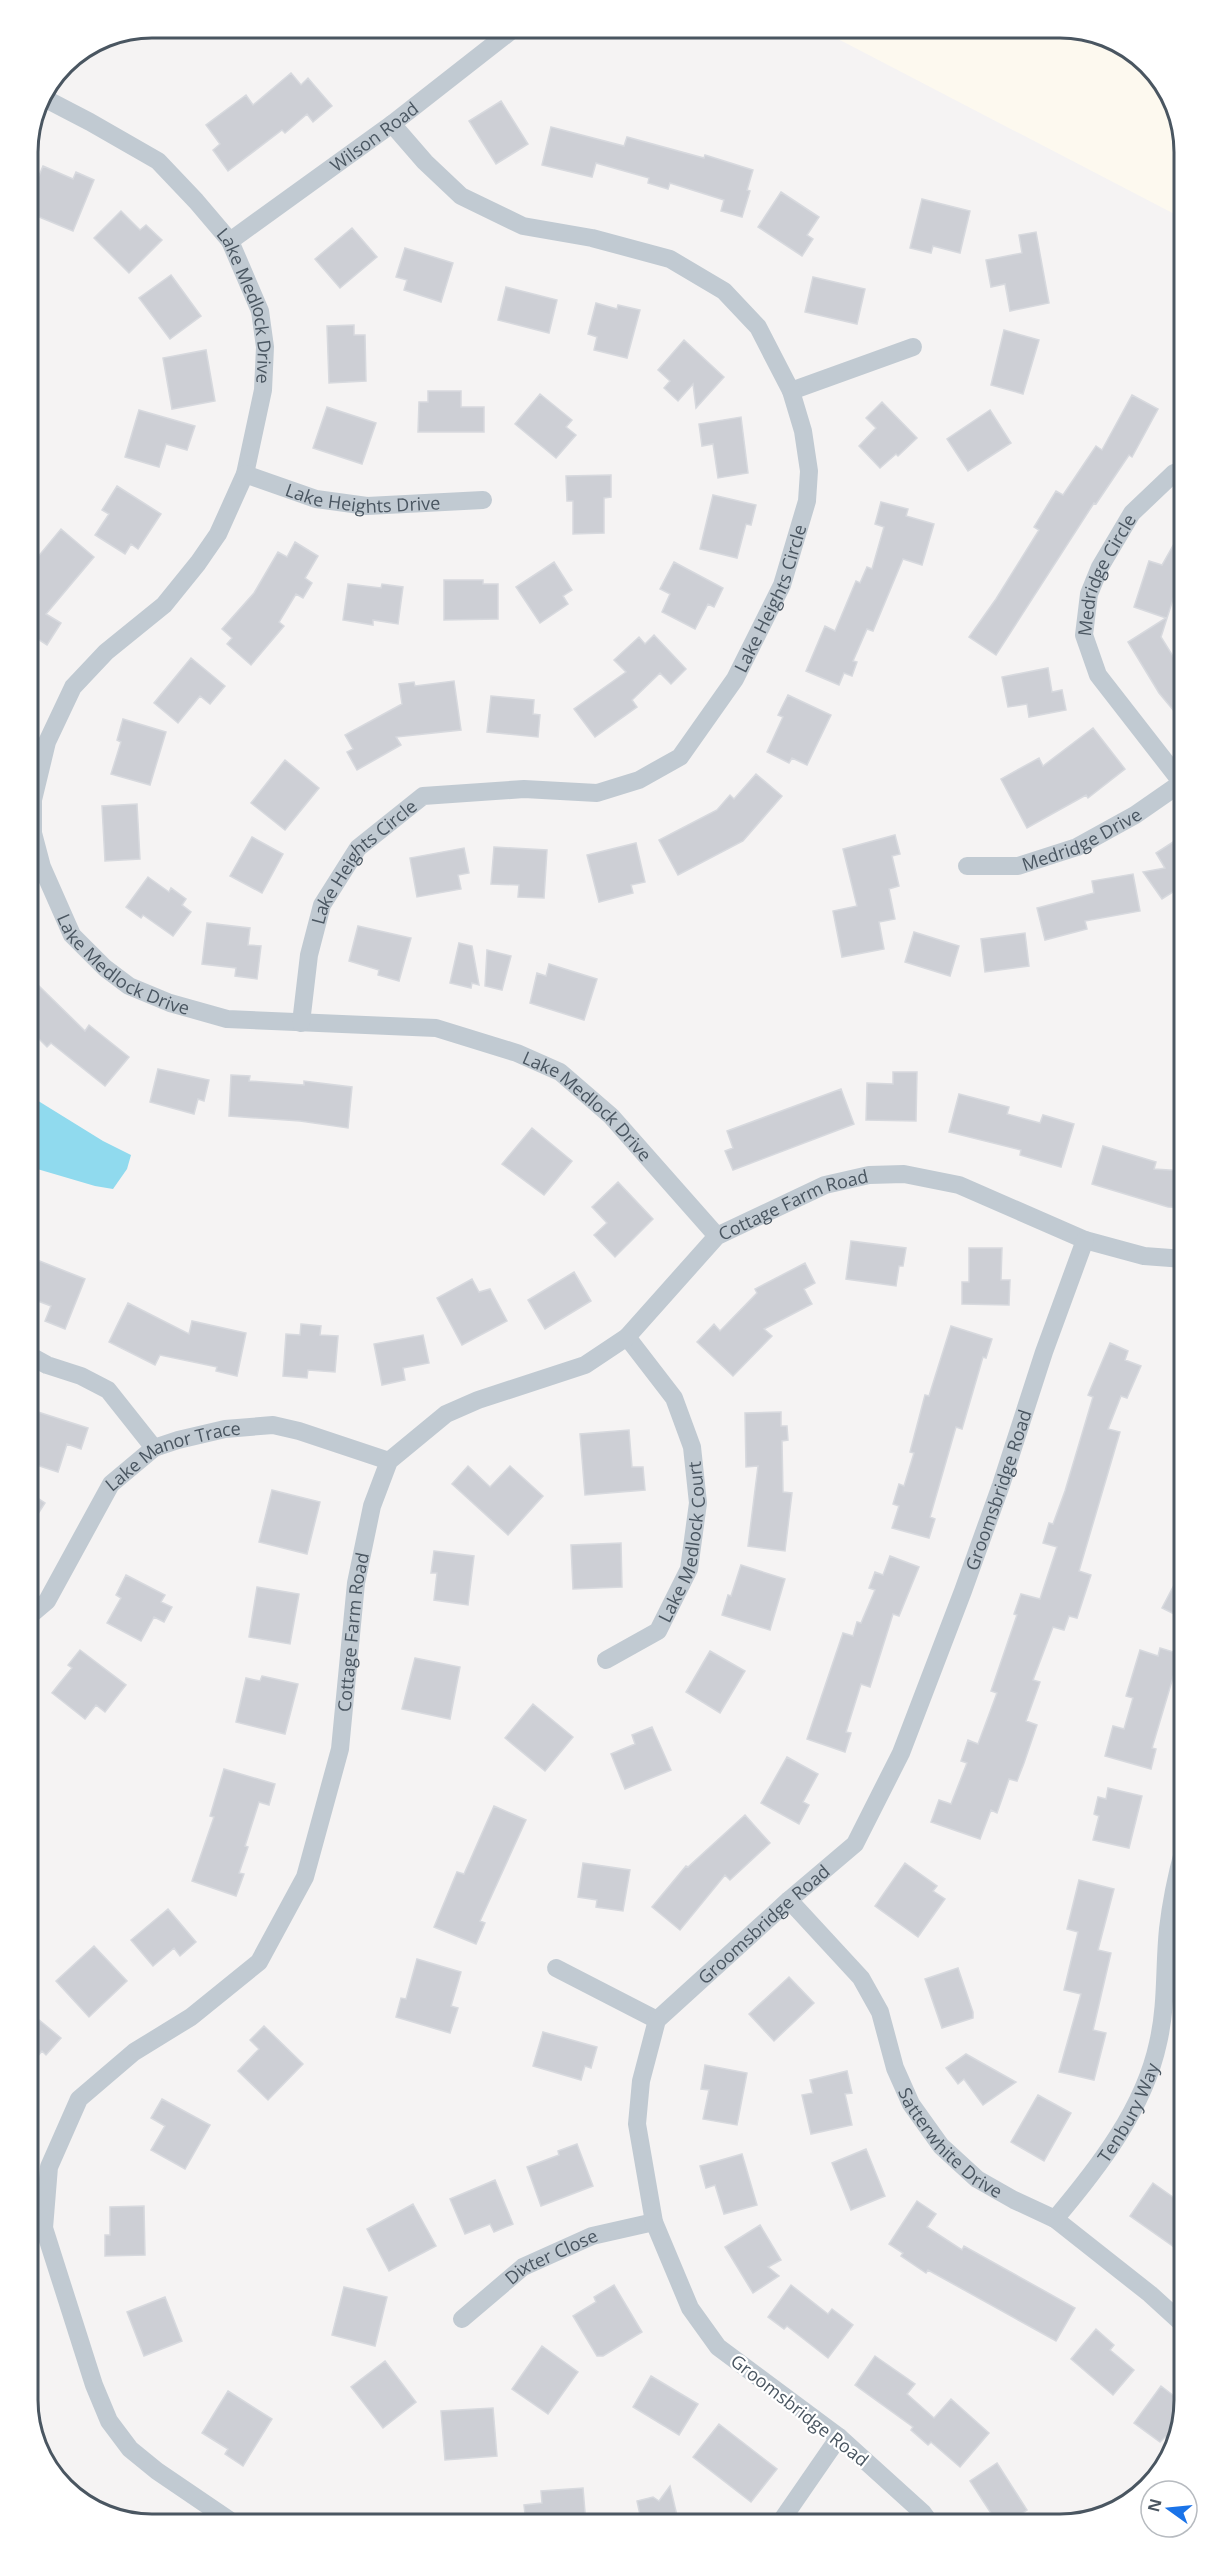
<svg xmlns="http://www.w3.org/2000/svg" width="1211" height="2551" font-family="'Open Sans',sans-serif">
<rect width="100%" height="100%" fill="#f5f3f3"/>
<path fill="#fdf9ef" d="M815 27H1068L1135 52 1175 104 1184 151V219Z"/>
<path fill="#90daee" d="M27 1094 103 1141 131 1155 127 1169 113 1189 95 1186 27 1166Z"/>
<path fill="#cdcfd5" stroke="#d7d9de" stroke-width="1.5" d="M291 73 301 85 308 78 332 106 313 122 307 114 285 133 282 130 228 171 213 150 220 144 206 125 246 95 253 105Z
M501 101 528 144 496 164 469 121Z
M551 127 624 146 627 137 704 158 705 155 753 170 747 190 750 191 742 217 721 211 724 200 670 183 668 189 648 183 649 178 596 163 592 177 542 165Z
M43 166 73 179 76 172 94 180 73 231 27 212V205Z
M781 192 819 217 807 235 813 239 802 256 758 227Z
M922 199 970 211 960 253 933 246 931 253 910 248Z
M121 211 140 230 146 225 162 240 129 273 94 238Z
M352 228 377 257 340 288 315 259Z
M1036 232 1049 303 1010 311 1005 284 991 287 986 260 1022 253 1019 235Z
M405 248 453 263 441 302 404 290 407 280 396 277Z
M171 275 201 316 170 339 139 298Z
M813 277 865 289 857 324 805 312Z
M506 287 557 300 549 333 498 320Z
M596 303 617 309 618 305 640 310 627 358 594 350 597 337 588 334Z
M354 325V335H365L366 381 329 383 327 326Z
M1004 330 1039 340 1023 394 991 385Z
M684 340 724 377 696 408 693 384 678 401 664 388 670 381 658 370Z
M206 350 215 401 172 409 163 358Z
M428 391H461V407H484V432H418L419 402H428Z
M540 394 572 420 566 427 576 435 556 458 515 424Z
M1132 395 1158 409 1132 457 1129 455 1096 504 1094 503 996 655 969 637 996 599 1039 530 1034 527 1056 491 1063 495 1096 446 1102 450Z
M882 402 917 438 898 456 896 454 880 468 859 446 876 428 866 418Z
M327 407 376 423 362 464 313 448Z
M139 410 195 426 187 450 166 444 159 467 125 457Z
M990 410 1011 443 968 471 947 439Z
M741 417 748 473 718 478 713 444 702 446 699 424Z
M611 475V497L604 498V533L573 534V501H567L566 476Z
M117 486 161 514 138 549 131 544 125 554 95 535 109 514 102 510Z
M713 495 756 505 751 525 746 524 737 558 700 549Z
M881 502 908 509 906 516 934 524 922 565 903 559 873 631 867 629 853 661 857 662 852 676 844 673 839 685 806 671 825 626 835 631 856 581 860 583 867 567 872 569 884 527 875 524Z
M1184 526V565L1161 637 1184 674V723L1159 693 1128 642 1166 618 1134 607 1149 561 1162 565Z
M61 529 94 557 46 614 61 623 47 645 27 632V570Z
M295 542 318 556 305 578 312 583 303 598 296 594 279 622 284 626 251 665 227 644 232 638 222 629 254 593 278 552 287 557Z
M554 562 572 590 563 596 568 604 540 623 516 587Z
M674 562 723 588 714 607 708 604 695 629 662 612 670 594 660 589Z
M444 580H483V584H498V619L444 620Z
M348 584 381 588 382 584 403 587 398 624 373 620V625L343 620Z
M654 635 686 669 671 684 660 673 632 700 637 707 595 737 574 709 626 672 614 660 639 637 645 644Z
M191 658 225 686 210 704 200 696 178 723 154 703Z
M1048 668 1052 692 1062 690 1066 710 1029 717 1027 704 1008 707 1002 677Z
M454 681 461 730 396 737 401 745 357 770 347 752 353 749 345 735 402 704 399 684 414 682 415 686Z
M788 695 831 715 807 765 792 758 789 763 767 752 783 717 778 715Z
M491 696 534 700 533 714 540 715 538 737 487 732Z
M123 719 166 732 150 785 111 774 121 742 117 740Z
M1093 728 1125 769 1088 798 1086 795 1027 828 1001 779 1039 758 1043 766Z
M285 760 319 788 285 830 251 803Z
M756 774 782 796 743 841 678 875 659 840 717 810 730 795 734 799Z
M137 804 140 859 105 861 102 806Z
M895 835 900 854 892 856 899 886 889 889 895 919 879 922 884 949 842 957 833 911 857 906 843 849Z
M252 837 283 854 262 893 230 876Z
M1176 840 1184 852V896L1179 888 1162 899 1143 872 1165 868 1156 853Z
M636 843 645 882 631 885 633 893 599 902 587 855Z
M494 847 547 850 544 898 518 897 519 885 491 884Z
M464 848 469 873 458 875 461 889 417 897 410 858Z
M1133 874 1140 911 1085 921 1087 929 1045 940 1037 908 1094 893 1092 881Z
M148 877 169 892 171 888 186 899 182 905 191 912 173 936 143 915 141 918 126 907Z
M207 923 250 928 248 945 261 946 257 979 235 976 236 968 202 964Z
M358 926 411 938 399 981 378 975 379 970 349 961Z
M914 932 959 946 950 976 905 962Z
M1025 933 1029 966 985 972 981 939Z
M459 943 472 946 479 985 472 983 471 988 450 983Z
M487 950 511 956 502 990 485 986Z
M549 964 597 979 584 1020 530 1003 537 973 546 976Z
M38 985 85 1031 89 1025 129 1057 105 1086 51 1043 47 1047 27 1027V996Z
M158 1069 209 1080 204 1101 198 1099 194 1114 150 1102Z
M893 1072H917L916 1121 866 1120 867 1083 893 1084Z
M231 1075 250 1076 249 1081 304 1085V1081L352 1087 348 1128 300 1121 229 1116Z
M841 1089 854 1124 733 1170 725 1151 733 1148 727 1131Z
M959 1094 1009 1107 1007 1114 1040 1123 1043 1115 1074 1124 1061 1167 1020 1155 1021 1150 949 1132Z
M532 1128 572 1161 544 1195 502 1164Z
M1103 1146 1156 1162 1154 1169 1184 1171V1208L1168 1207 1092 1184Z
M618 1182 653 1219 615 1257 594 1235 607 1223 592 1207Z
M851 1241 906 1248 903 1266H899L896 1286 846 1279Z
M969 1248H1002L1001 1280H1010L1009 1305 962 1304V1282H969Z
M37 1260 85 1279 65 1329 45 1321 51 1306 27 1297V1284Z
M805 1263 815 1283 804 1289 812 1304 764 1329 772 1336 733 1376 697 1342 714 1324 720 1331 757 1293 755 1289Z
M574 1272 591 1301 545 1329 528 1300Z
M472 1279 479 1292 490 1289 507 1321 462 1345 437 1298Z
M128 1303 189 1334 192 1321 246 1333 237 1376 216 1371 217 1367 160 1355 155 1365 109 1342Z
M301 1324 321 1326 320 1335 338 1336 335 1372 308 1370 307 1378 283 1376 286 1334 300 1335Z
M951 1326 992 1339 986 1358 983 1357 962 1429 956 1427 930 1517 935 1519 929 1538 892 1528 899 1506 893 1504 899 1484 904 1486 914 1453 910 1452 925 1395 929 1396Z
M423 1335 429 1363 403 1368 405 1380 382 1385 374 1344Z
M1110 1343 1128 1351 1125 1360 1141 1366 1127 1398 1121 1396 1108 1429 1120 1432 1079 1571 1091 1575 1077 1618 1069 1616 1064 1630 1053 1627 1033 1680 1040 1682 1026 1721 1037 1725 1024 1763 1017 1781 1009 1779 997 1813 991 1810 980 1839 931 1822 939 1800 951 1804 967 1763 961 1761 968 1740 978 1744 997 1693 991 1691 1017 1615 1014 1614 1021 1594 1040 1599 1057 1547 1043 1543 1049 1523 1053 1524 1065 1491 1093 1397 1088 1395Z
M38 1412 88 1428 81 1449 67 1444 58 1472 27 1462V1429L32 1430Z
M781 1412V1426H787L788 1440 782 1441 783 1492 792 1493 785 1551 748 1546 758 1466 746 1467 745 1413Z
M629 1430 632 1467H643L645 1490 585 1495 580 1434Z
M468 1466 490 1487 510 1466 543 1496 508 1535 452 1484Z
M272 1490 320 1502 307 1554 259 1542Z
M27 1491 45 1503 27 1531Z
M621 1543 622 1587 573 1589 571 1545Z
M434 1551 474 1556 468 1605 434 1600 437 1573H431Z
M890 1556 919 1567 899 1616 893 1614 870 1687 861 1684 846 1732 851 1733 845 1752 807 1739 843 1633 853 1636 857 1622 861 1623 875 1590 869 1588 875 1572 883 1575Z
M741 1565 785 1579 770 1630 722 1615 728 1595 731 1596Z
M1184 1566V1619L1162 1608Z
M126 1575 165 1595 161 1602 172 1607 164 1622 154 1617 141 1641 107 1623 121 1598 116 1595Z
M257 1587 299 1594 290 1644 249 1637Z
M1160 1648 1180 1654 1152 1748 1156 1749 1151 1769 1105 1756 1113 1726 1124 1729 1133 1698 1126 1696 1140 1650 1158 1656Z
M80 1650 126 1685 105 1712 96 1705 85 1719 52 1693 72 1668 68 1665Z
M710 1651 745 1671 720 1713 686 1692Z
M415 1658 460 1667 450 1719 402 1709Z
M262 1676 298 1684 285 1734 236 1722 246 1678 260 1681Z
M533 1704 573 1737 545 1771 505 1738Z
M652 1727 671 1770 625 1789 611 1754 635 1744 632 1735Z
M787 1757 818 1774 803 1802 809 1805 799 1824 761 1803Z
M224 1769 275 1784 269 1805 259 1802 245 1846 248 1847 239 1873 244 1874 236 1896 192 1881 214 1817 210 1816Z
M1108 1788 1142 1796 1129 1848 1093 1840 1099 1816 1094 1814 1098 1797 1106 1799Z
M494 1806 526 1820 480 1921 485 1923 476 1944 434 1927 457 1872 464 1874Z
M745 1815 770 1843 730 1880 725 1875 680 1930 652 1907 686 1866 688 1867Z
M583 1863 630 1870 623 1911 596 1907 597 1900 578 1897Z
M905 1863 937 1886 933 1891 945 1899 918 1937 875 1906Z
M1079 1880 1114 1889 1098 1950 1111 1953 1093 2030 1106 2033 1094 2080 1059 2072 1081 1994 1064 1990 1078 1932 1067 1929Z
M168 1909 196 1942 180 1956 174 1948 153 1966 131 1940Z
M94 1946 127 1981 89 2017 56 1981Z
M417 1959 461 1972 451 2006 458 2008 450 2033 396 2017 401 1998 406 1999Z
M958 1968 973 2012V2018L942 2028 925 1979Z
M789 1977 814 2003 774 2041 749 2014Z
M27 2010 61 2038 46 2055 42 2051 27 2069Z
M264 2026 303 2064 268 2100 238 2071 259 2049 250 2040Z
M543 2032 597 2047 591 2068 585 2066 581 2080 533 2066Z
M966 2054 1016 2082 983 2105 964 2079 958 2084 946 2068Z
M705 2065 747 2073 737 2125 703 2119 709 2090 701 2089Z
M847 2071 852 2093 845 2094 852 2125 811 2134 802 2095 813 2093 810 2080Z
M1038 2095 1071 2113 1044 2161 1011 2142Z
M162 2099 210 2125 185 2169 151 2150 165 2126 151 2118Z
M577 2144 593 2186 541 2206 527 2167 559 2155 558 2151Z
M866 2149 885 2196 851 2210 832 2163Z
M742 2154 757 2205 724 2214 715 2185 706 2188 700 2166Z
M495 2180 513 2224 494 2232 490 2224 465 2234 450 2199Z
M1153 2183 1184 2205V2232L1174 2247 1130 2216Z
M917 2201 936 2214 927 2227 962 2250 964 2246 1075 2308 1056 2341 928 2270 926 2273 901 2256 903 2253 889 2244Z
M413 2204 436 2246 389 2271 367 2229Z
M144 2206 145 2255 105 2256V2235H110V2207Z
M760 2225 781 2260 768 2267 779 2276 753 2293 725 2247Z
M614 2285 642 2332 603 2356H597L573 2316 596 2302 594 2297Z
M791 2285 828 2314 832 2309 853 2325 828 2358 787 2326 784 2329 768 2317Z
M344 2287 387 2297 375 2346 332 2335Z
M165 2297 182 2341 144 2356 127 2312Z
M1096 2329 1114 2345 1110 2350 1134 2370 1113 2395 1071 2359Z
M542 2346 578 2372 548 2414 512 2389Z
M875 2356 915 2384 907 2394 934 2418 951 2399 989 2433 960 2467 931 2442 928 2445 911 2430 913 2427 855 2385Z
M385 2361 416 2402 383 2428 351 2387Z
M651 2376 698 2404 679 2435 633 2407Z
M1161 2386 1183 2403 1171 2442 1165 2437 1160 2442 1134 2423Z
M228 2391 272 2419 243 2466 225 2454 228 2449 202 2433Z
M493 2408 497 2456 445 2460 441 2411Z
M719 2424 777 2469 751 2502 693 2457Z
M997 2463 1027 2510 1006 2524H998L970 2481Z
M670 2486 679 2524H642L637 2501 653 2497 659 2501Z
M583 2488 586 2524H526L524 2505 542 2503 541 2491Z"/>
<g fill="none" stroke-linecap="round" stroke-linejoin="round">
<path stroke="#c1cad2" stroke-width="9" d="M1122 48 1139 58"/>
<g stroke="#c1cad2" stroke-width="18">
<path id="s1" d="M40 96 90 122 158 161 196 201 230 241 260 311 265 347 263 390 245 474 218 534 198 563 164 605 106 652 73 687 47 742 33 800V833L42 867 72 935 105 968 129 986 170 1003 227 1019 436 1028 517 1053 560 1072 611 1116 717 1236"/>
<path id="s2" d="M230 241 392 124 516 27"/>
<path d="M791 391 913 347"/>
<path id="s3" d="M245 474 316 499 367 506 483 500"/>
<path id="s4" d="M1182 783 1098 675 1084 635 1089 594 1100 567 1132 513 1174 473 1184 469"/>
<path id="s5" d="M967 866H1018L1077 847 1135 815 1184 781"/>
<path id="s6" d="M301 1023 309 955 322 905 358 848 423 796 524 789 597 793 639 780 680 757 735 679 782 585 807 501 809 471 803 431 791 391 758 327 724 291 670 259 592 238 523 226 461 196 425 162 392 124"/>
<path d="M27 1354 47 1365 81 1376 108 1390 154 1448"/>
<path id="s7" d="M27 1618 47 1601 111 1484 154 1448 178 1440 225 1429 273 1425 299 1431 389 1461"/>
<path id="s8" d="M606 1660 658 1631 689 1569 698 1503 692 1447 674 1398 627 1337"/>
<path id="s9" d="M789 1900 861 1978 880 2012 895 2068 911 2104 941 2146 977 2179 1014 2200 1055 2219 1150 2294 1184 2325"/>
<path d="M556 1968 657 2020"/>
<path id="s10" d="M1055 2219C1098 2168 1144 2109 1158 2043 1167 2005 1164 1967 1168 1929 1171 1902 1177 1874 1184 1848"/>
<path id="s11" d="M462 2319 523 2267 592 2236 654 2222"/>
<path id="s12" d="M235 2524 157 2471 130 2449 109 2421 94 2385 44 2228 49 2167 79 2099 134 2052 191 2017 259 1962 305 1877 340 1749 356 1583 372 1506 389 1461 446 1414 478 1400 585 1365 627 1337 717 1236 825 1185 869 1175 904 1174 959 1185 1085 1240 1144 1256 1184 1259"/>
<path d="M779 2524 839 2437"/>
<path id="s13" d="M931 2524 923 2513 839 2437 718 2347 690 2308 654 2222 637 2124 641 2081 657 2020 789 1900 855 1844 901 1753 963 1591 1001 1485 1044 1352 1085 1240"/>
</g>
</g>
<g text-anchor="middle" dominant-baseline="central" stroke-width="4.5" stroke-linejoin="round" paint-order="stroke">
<g font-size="18" fill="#4a5661" stroke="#fff">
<text stroke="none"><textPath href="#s2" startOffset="178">Wilson Road</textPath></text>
<text stroke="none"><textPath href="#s1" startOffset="310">Lake Medlock Drive</textPath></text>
<text stroke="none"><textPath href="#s3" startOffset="122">Lake Heights Drive</textPath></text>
<text stroke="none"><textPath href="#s4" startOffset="244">Medridge Circle</textPath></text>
<text stroke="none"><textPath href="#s6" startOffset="720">Lake Heights Circle</textPath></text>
<text stroke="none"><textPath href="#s5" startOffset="120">Medridge Drive</textPath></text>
<text stroke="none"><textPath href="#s6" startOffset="180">Lake Heights Circle</textPath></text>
<text stroke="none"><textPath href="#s1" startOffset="1084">Lake Medlock Drive</textPath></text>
<text stroke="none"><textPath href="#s1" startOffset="1588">Lake Medlock Drive</textPath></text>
<text stroke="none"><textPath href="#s12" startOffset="1743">Cottage Farm Road</textPath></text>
<text stroke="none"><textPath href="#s7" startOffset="230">Lake Manor Trace</textPath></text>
<text stroke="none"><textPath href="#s13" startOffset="1272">Groomsbridge Road</textPath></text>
<text stroke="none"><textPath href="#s8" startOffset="154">Lake Medlock Court</textPath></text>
<text stroke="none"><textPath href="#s12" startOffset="1077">Cottage Farm Road</textPath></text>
<text stroke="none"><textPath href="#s13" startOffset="768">Groomsbridge Road</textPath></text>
<text stroke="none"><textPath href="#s10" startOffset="130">Tenbury Way</textPath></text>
<text stroke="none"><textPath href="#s9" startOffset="298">Satterwhite Drive</textPath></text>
<text stroke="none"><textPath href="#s11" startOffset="110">Dixter Close</textPath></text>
<text transform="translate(800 2410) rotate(38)">Groomsbridge Road</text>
</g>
</g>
<path d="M0 0H1211V2551H0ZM152 38H1060A114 114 0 0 1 1174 152V2400A114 114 0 0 1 1060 2514H152A114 114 0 0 1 38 2400V152A114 114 0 0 1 152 38Z" fill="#fff" fill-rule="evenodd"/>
<path fill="none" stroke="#4a5661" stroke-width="3" d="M152 38H1060A114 114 0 0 1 1174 152V2400A114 114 0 0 1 1060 2514H152A114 114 0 0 1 38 2400V152A114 114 0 0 1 152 38Z"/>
<g transform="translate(1169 2509) rotate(285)"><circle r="28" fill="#ffffff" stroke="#b7bbc0" stroke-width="1.5"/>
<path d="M0-4.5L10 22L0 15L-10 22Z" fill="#1a73e8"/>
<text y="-9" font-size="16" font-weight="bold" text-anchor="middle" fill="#4a5661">N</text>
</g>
</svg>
